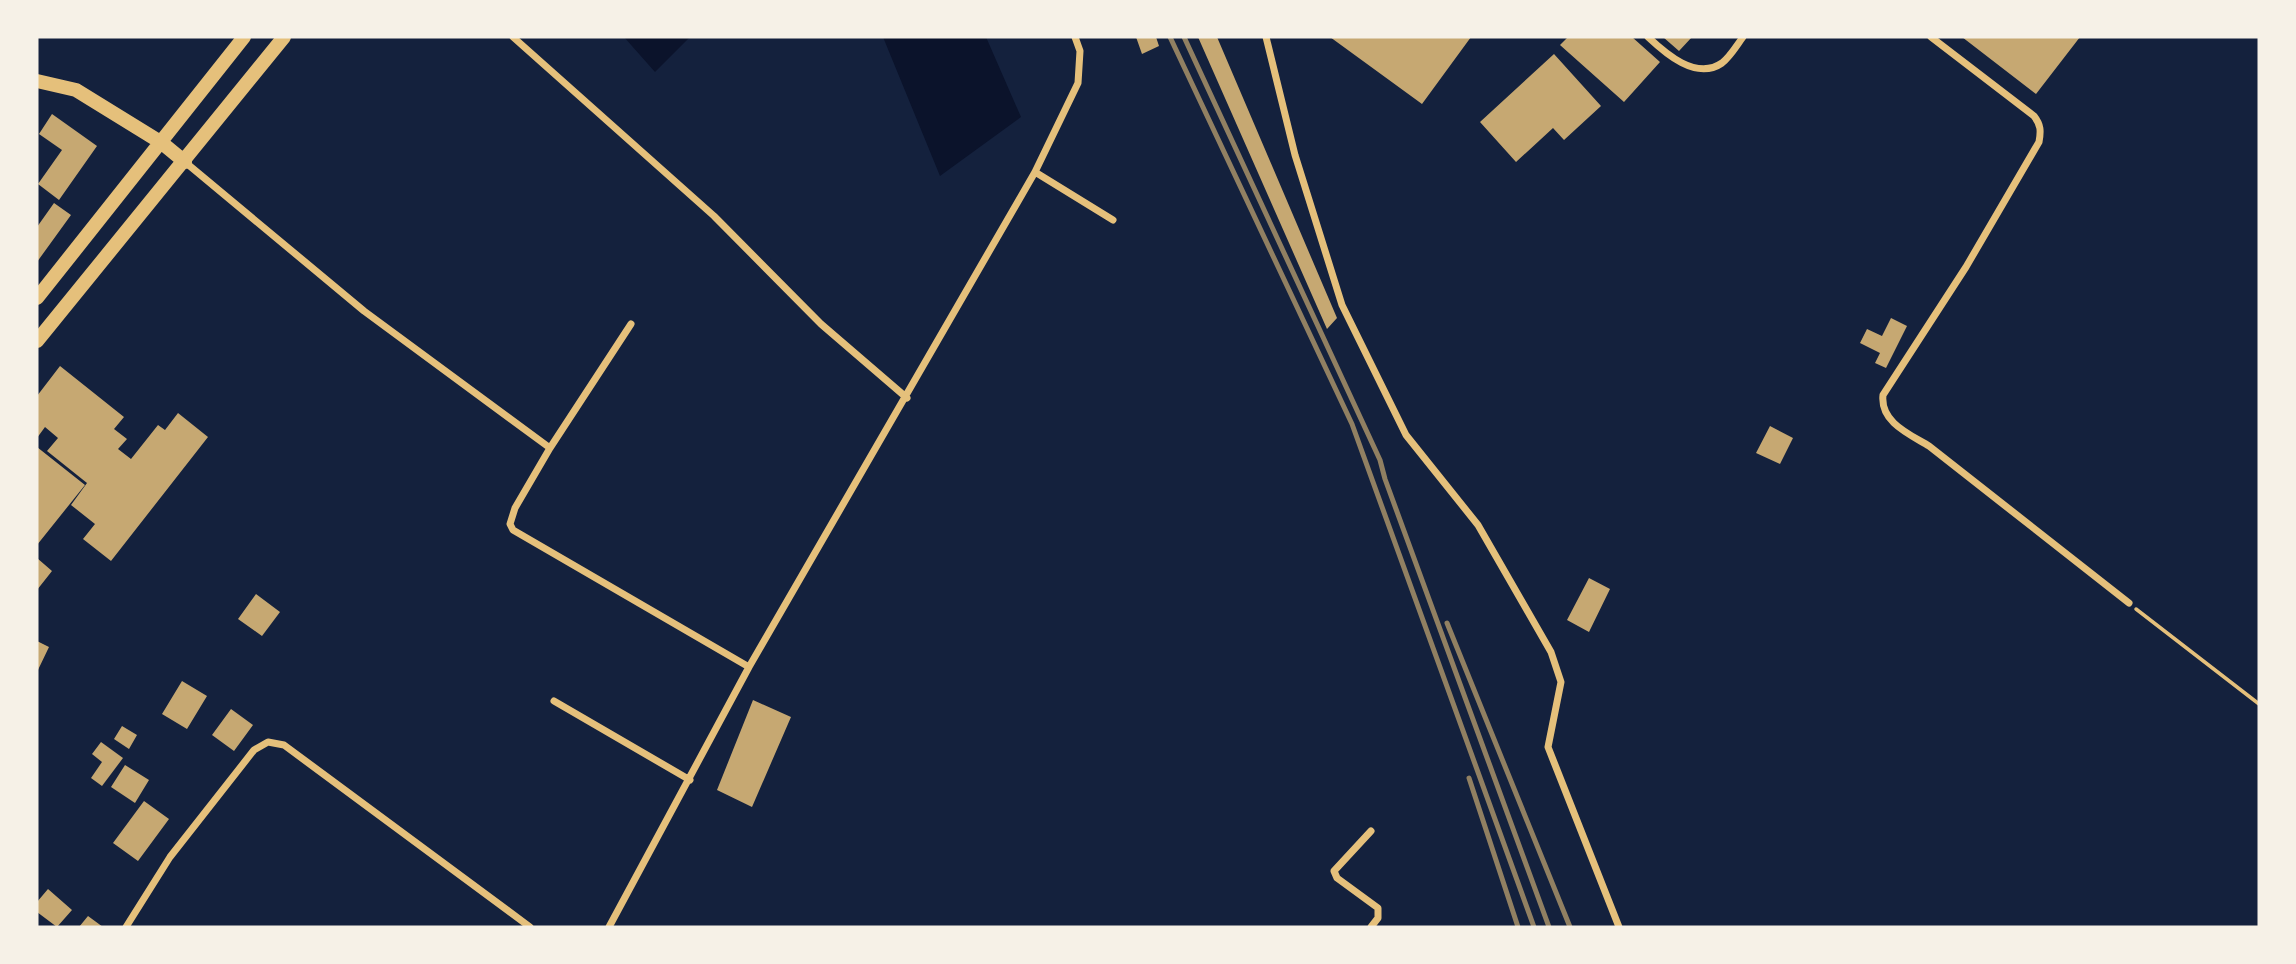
<svg xmlns="http://www.w3.org/2000/svg" width="2296" height="964" font-family="Arial,sans-serif">
<rect width="100%" height="100%" fill="#14213d"/>
<path fill="#0b132b" d="M624 37H690L655 72Z
M883 37H986L1021 117 940 176Z"/>
<path fill="#c6a872" d="M1136 37H1156L1159 46 1142 54Z
M1198 37H1217L1337 318 1327 329Z
M1330 37H1471L1422 104Z
M1568 37H1632L1660 62 1624 102 1560 45Z
M1663 37H1692L1679 51Z
M1962 37H2080L2036 94Z
M1554 54 1601 106 1564 140 1553 128 1516 162 1480 122Z
M52 114 97 146 59 200 38 184 62 150 39 134Z
M54 203 71 215 37 262V227Z
M1891 318 1907 326 1886 368 1875 363 1880 353 1860 343 1867 329 1882 336Z
M60 366 124 417 114 429 127 439 118 449 131 459 158 425 165 430 178 413 208 437 111 561 83 539 95 524 71 505 87 483 47 451 58 438 45 427 37 438V396Z
M1770 426 1793 438 1780 464 1756 453Z
M37 447 85 485 37 545Z
M37 558 52 571 37 590Z
M1589 578 1610 589 1589 632 1567 620Z
M256 594 280 612 262 636 238 619Z
M37 641 49 647 37 672Z
M182 681 207 696 187 729 162 714Z
M753 700 791 717 752 807 717 790Z
M231 709 253 725 234 751 212 735Z
M122 726 137 735 129 749 114 739Z
M101 742 123 758 102 786 91 778 102 762 92 754Z
M125 765 149 780 135 803 111 787Z
M144 801 169 819 138 861 113 843Z
M48 889 72 910 57 927 37 912V902Z
M88 916 103 927H79Z"/>
<g fill="none" stroke-linecap="round" stroke-linejoin="round">
<path stroke="#e5c07b" stroke-width="3.5" d="M2136 609 2259 704"/>
<path stroke="#e5c07b" stroke-width="7" d="M513 37 714 216 821 324 907 398
M1266 37 1295 155 1342 305 1406 435 1478 525 1551 652 1561 682 1548 747 1619 927
M1648 37C1665 53 1696 81 1722 63 1730 57 1737 45 1743 37
M1931 37 2034 116C2041 125 2041 131 2039 142L1966 267 1883 395C1880 422 1909 434 1929 446L2129 603
M185 162 364 311 550 448
M1035 172 1113 220
M631 324 550 448 515 508 510 524 513 530 749 667
M554 701 690 780
M126 927 170 857 254 750 268 742 284 745 530 927
M609 927 749 667 1035 172 1078 83 1080 51 1075 37
M1371 927 1378 918V908L1337 878 1334 871 1371 831"/>
<path stroke="#e5c07b" stroke-width="14" d="M37 81 76 90 162 143 185 162
M37 298 244 37
M37 341 284 37"/>
<path stroke="#918062" stroke-width="5" d="M1170 37 1352 424 1534 927
M1184 37 1380 460 1385 479 1549 927
M1447 623 1570 927
M1469 778 1518 927"/>
</g>
<rect width="2296" height="964" fill="none" stroke="#f6f1e7" stroke-width="77"/>
</svg>
